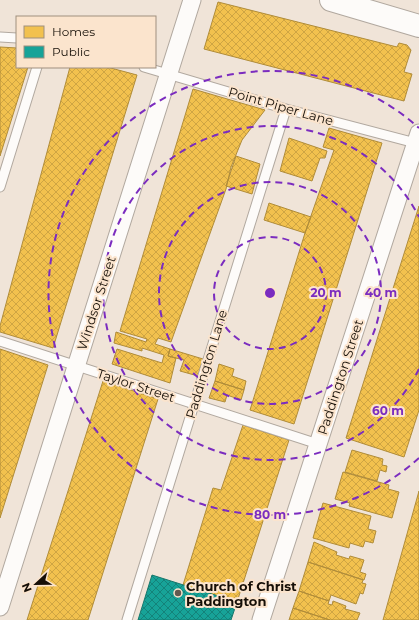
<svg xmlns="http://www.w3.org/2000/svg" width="419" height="620" font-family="Montserrat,sans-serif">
<defs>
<pattern id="homes-cross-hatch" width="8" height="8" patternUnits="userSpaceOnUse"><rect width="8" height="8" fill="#f2c14e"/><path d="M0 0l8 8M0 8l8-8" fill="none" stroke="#cfa543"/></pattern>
<pattern id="public-cross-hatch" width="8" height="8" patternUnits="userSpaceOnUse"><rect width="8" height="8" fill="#17a398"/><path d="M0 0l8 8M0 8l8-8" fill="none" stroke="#14837a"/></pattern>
</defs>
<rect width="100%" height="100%" fill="#f0e4d8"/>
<path fill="url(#homes-cross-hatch)" stroke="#b08c39" d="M218 2 397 47 399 43 407 45 411 50 404 72 412 74 404 101 204 49Z
M0 47 17 48V67H28L0 156Z
M70 67H107L137 75 53 348 0 332V326Z
M193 89 265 110 242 140 231 167 226 189 171 342 158 338 155 344 170 349 168 356 176 358 170 383 112 364 117 349 162 363 164 355 142 348V351L114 343 116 332 146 342 147 339 120 331Z
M329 128 382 143 294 424 250 410 305 233 334 150 323 147Z
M289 138 327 151 325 158H320L312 181 280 171Z
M236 156 260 164 252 194 226 186Z
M269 203 311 217 305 233 264 220Z
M419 206V410L404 457 346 438Z
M0 349 48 365 0 518Z
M170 349 203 359 198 376 180 371 184 360 168 356Z
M219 364 234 369 232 376 246 381 244 390 215 381Z
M103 381 158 399 88 620H27Z
M215 381 244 390 241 400 227 395 225 402 209 398Z
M243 425 289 440 237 602 183 585 213 488 221 490Z
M352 450 383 459 382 465 387 466 386 472 380 470 377 481 345 472Z
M343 472 389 485 388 489 399 492 392 518 349 506 350 503 335 499Z
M419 491V620H383Z
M323 503 371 516 368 529 376 531 373 543 365 541 363 547 350 543 349 548 313 538Z
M314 542 337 552 336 555 349 559 350 556 364 560 360 572 366 574 364 580 308 562Z
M308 562 363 580 362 583 366 584 363 594 360 593 356 604 331 595 329 601 299 591Z
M299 591 329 601 328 604 332 605 333 601 346 606 345 609 360 613 357 620H330L293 608Z
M293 608 330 620H289Z"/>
<path fill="url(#public-cross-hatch)" stroke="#17776c" d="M152 575 237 602 231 620H138Z"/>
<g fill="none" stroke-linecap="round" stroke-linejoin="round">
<defs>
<path id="service" d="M0 37 17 38
M144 67 286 109 419 144
M0 187 37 67
M0 341 318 444
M127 620 286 109"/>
<path id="minor" d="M0 607 192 0
M261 620 419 133"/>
<path id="tertiary" d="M331 0 419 26"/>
</defs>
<use href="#service" stroke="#b1a89f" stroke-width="11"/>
<use href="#minor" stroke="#b1a89f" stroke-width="19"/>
<use href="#tertiary" stroke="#b1a89f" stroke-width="24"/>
<use href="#service" stroke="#fdfbf9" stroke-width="9"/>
<use href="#minor" stroke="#fdfbf9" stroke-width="17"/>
<use href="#tertiary" stroke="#fdfbf9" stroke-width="22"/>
</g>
<g fill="none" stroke="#7b2cbf" stroke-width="2" stroke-dasharray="7 5">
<circle cx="270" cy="293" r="56"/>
<circle cx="270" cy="293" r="111"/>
<path d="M419 369A167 167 0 1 1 419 217"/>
<path d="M419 458A222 222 0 1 1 419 128"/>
</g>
<circle fill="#625a50" stroke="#fbe4cd" stroke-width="1.5" cx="178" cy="593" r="4"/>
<g text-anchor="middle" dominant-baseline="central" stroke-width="4" stroke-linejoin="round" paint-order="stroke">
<g font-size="13" fill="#160f07" stroke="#fbe4cd">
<text transform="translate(281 106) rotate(16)">Point Piper Lane</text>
<text transform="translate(96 303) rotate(-72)">Windsor Street</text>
<text transform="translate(206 364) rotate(-73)">Paddington Lane</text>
<text transform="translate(340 377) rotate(-72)">Paddington Street</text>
<text transform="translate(136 385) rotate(18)">Taylor Street</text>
</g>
<g font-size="13" font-weight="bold" fill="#160f07" stroke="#fbe4cd" text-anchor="start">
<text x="186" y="586">Church of Christ<tspan x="186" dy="15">Paddington</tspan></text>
</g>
</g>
<circle cx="270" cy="293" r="6" fill="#7b2cbf" stroke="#fbe4cd" stroke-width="2"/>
<g font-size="12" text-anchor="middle" font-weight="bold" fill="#7b2cbf" stroke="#fbe4cd" stroke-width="4" stroke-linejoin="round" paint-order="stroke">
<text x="326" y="297">20 m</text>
<text x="381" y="297">40 m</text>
<text x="388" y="415">60 m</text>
<text x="270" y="519">80 m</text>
</g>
<rect x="16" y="16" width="140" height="52" fill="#fbe4cd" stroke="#9f8f7e"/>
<rect x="24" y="26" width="20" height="12" fill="#f2c14e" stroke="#9f8f7e"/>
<text x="52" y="36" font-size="12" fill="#160f07">Homes</text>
<rect x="24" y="46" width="20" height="12" fill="#17a398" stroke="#9f8f7e"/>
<text x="52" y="56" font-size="12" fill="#160f07">Public</text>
<g transform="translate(36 584) rotate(248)" stroke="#fbe4cd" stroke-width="3" paint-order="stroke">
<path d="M0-3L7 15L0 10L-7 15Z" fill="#160f07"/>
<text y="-6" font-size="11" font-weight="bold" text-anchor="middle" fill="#160f07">N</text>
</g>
</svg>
